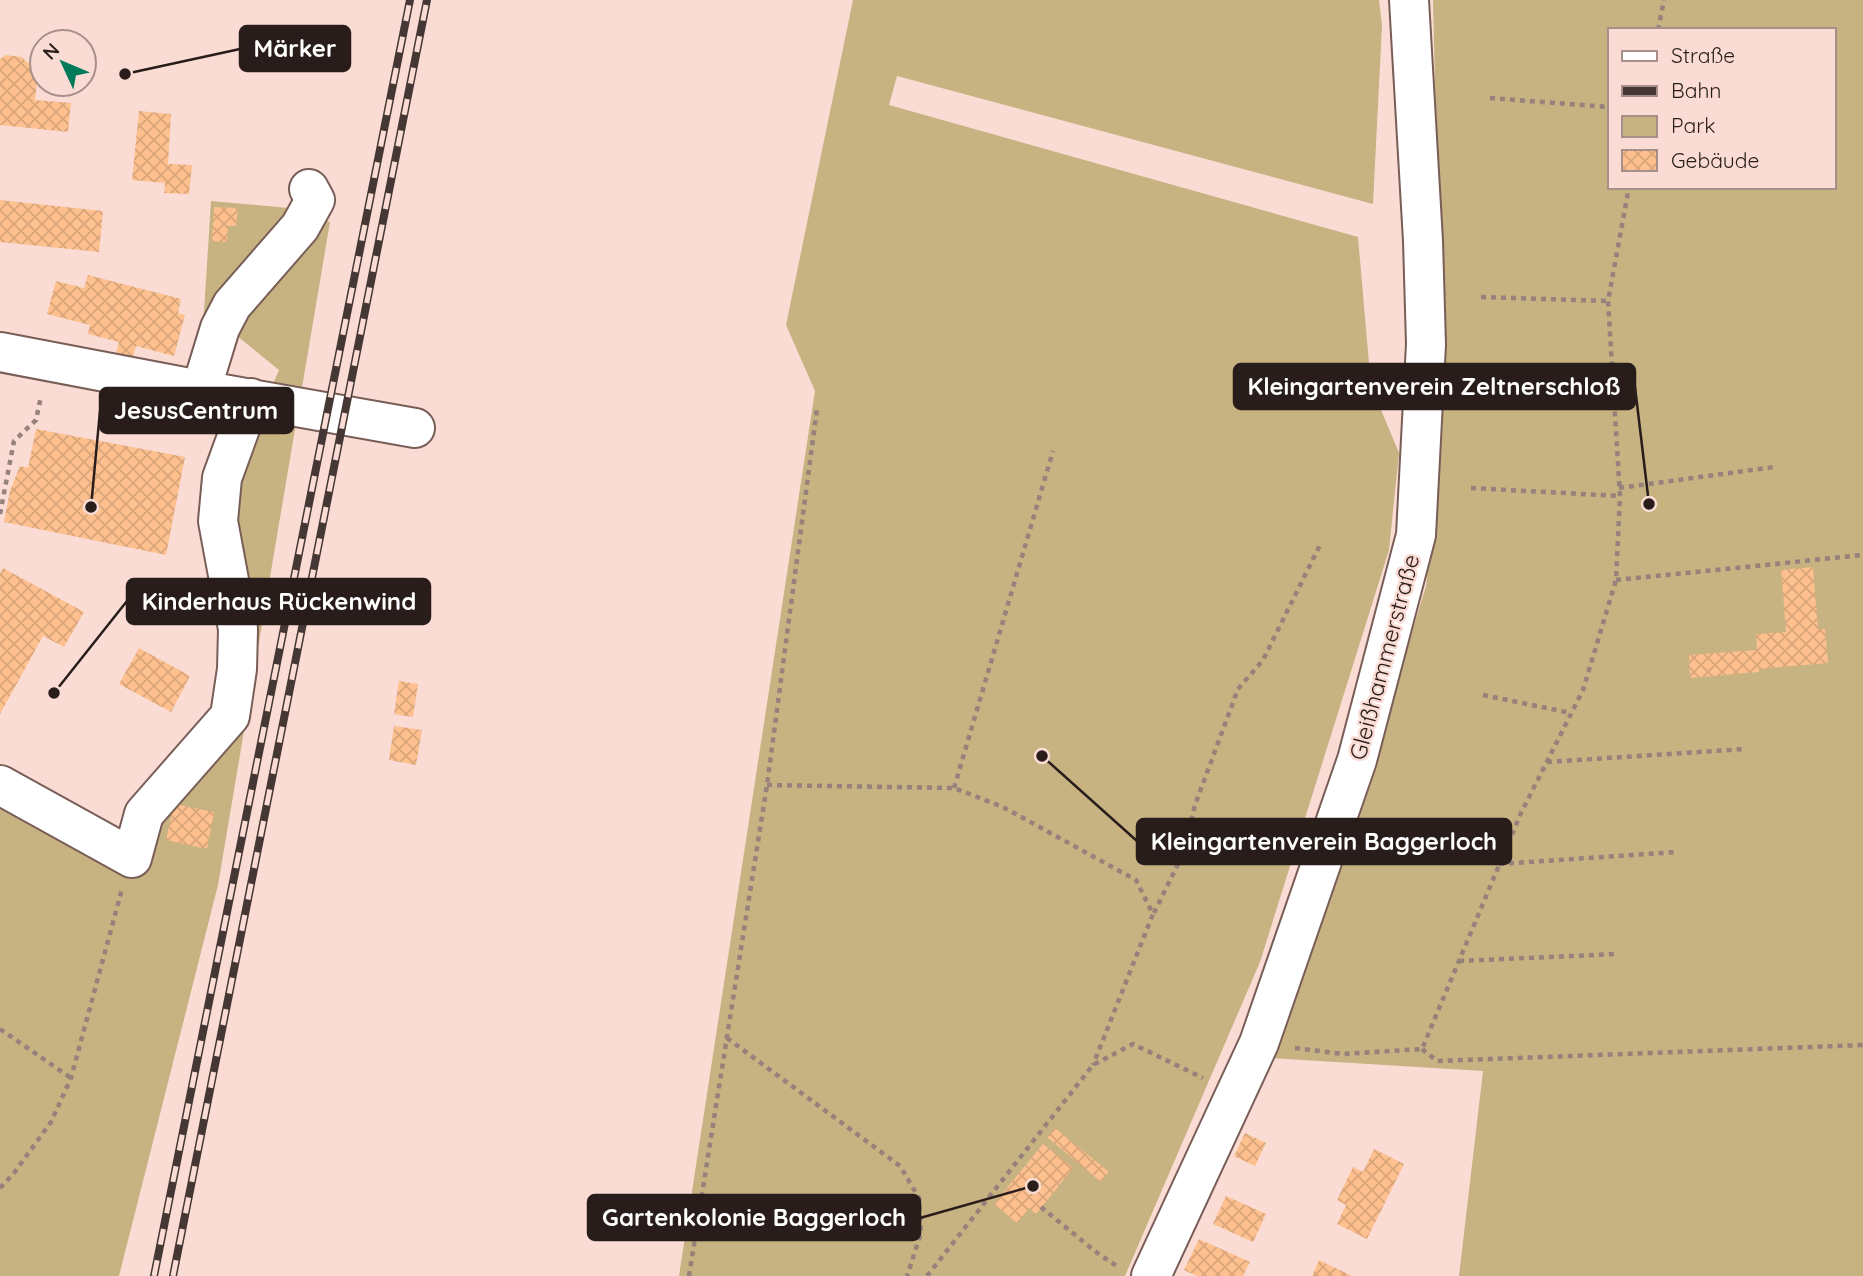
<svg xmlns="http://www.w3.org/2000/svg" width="1863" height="1276" font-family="Quicksand,sans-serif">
<defs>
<pattern id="building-cross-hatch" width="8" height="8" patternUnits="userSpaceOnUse" patternTransform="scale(1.75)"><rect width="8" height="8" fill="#fdc08e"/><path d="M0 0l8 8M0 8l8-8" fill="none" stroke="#d9a57a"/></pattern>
</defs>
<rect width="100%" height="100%" fill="#fbdcd4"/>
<path fill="#c7b282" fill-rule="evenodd" d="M853 0H1379L1382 25 1373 204 897 76 889 105 1358 237 1371 386 1399 453 1389 550 1260 962 1125 1276H679L815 391 786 325Z
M1433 0H1863V1276H1459L1483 1071 1268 1058 1348 844 1426 586 1443 423ZM1609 30H1833V187H1609Z
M211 201 289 208 330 222 218 885 119 1276H0V804L117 870 135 878 158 810 236 723 231 482 279 370 236 335 203 327Z"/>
<path fill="url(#building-cross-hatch)" d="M6 55 22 57 28 63 39 64 35 100 71 103 68 132 0 125V59Z
M139 111 171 114 168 164 192 165 189 194 164 193 165 183 132 180Z
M0 200 103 211 99 252 0 242Z
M214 207 238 208 236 226H228L227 242 212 241Z
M88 275 181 299 178 313 185 315 174 356 136 346 133 357 116 353 119 342 88 334 90 325 47 314 56 281 84 288Z
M36 429 185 457 166 555 4 522 10 491 20 466 28 468Z
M1813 567 1818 629H1825L1828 663 1759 669V672L1690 678 1689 655 1757 650 1756 634 1786 632 1781 570Z
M3 568 84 612 64 647 43 636 0 714V574Z
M139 648 190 676 171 712 119 684Z
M399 681 418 684 413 717 394 714Z
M394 726 422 730 416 765 389 760Z
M174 804 214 812 207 849 166 840Z
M1055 1128 1109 1172 1101 1182 1047 1137Z
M1245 1133 1266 1143 1255 1166 1234 1156Z
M1043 1144 1073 1168 1036 1214 1029 1208 1017 1223 994 1204Z
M1374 1149 1404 1164 1367 1239 1337 1224 1346 1205 1337 1200 1353 1167 1363 1172Z
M1226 1196 1266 1214 1253 1242 1213 1224Z
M1199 1239 1250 1262 1243 1276H1197L1184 1270Z
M1319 1260 1352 1276H1312Z"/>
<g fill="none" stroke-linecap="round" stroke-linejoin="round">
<defs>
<path id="minor" d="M0 352 189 388 415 428
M201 390 220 328 232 305 300 227 315 200 309 189
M0 785 132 858 144 814 230 716 237 669 238 629 218 521 222 478 251 398
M1151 1276 1259 1043 1357 760 1416 535 1426 344 1423 241 1409 0"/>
</defs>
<use href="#minor" stroke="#785e57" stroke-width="42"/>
<path stroke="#96817b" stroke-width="4.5" stroke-dasharray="5 5" stroke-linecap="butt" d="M1658 30 1664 0
M1490 98 1609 107
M1481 297 1608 301
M1471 488 1620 496
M1619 488 1774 467
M0 514 14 441 36 420 41 396
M1616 580 1863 555
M1483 695 1571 713
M1547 762 1745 749
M767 785 954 788 1003 807 1136 880 1153 914 1093 1065
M954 788 1053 451
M1499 864 1677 852
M1154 913 1183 854 1195 805 1238 689 1263 660 1321 543
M1459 961 1616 954
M0 1029 71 1078
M727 1038 900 1166 919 1198 921 1233 907 1276
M1295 1048 1343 1054 1422 1049 1521 813 1583 690 1616 580 1620 496 1608 301 1629 187
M1422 1049 1437 1061 1863 1045
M0 1188 14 1173 51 1122 71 1078 122 889
M1041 1207 1096 1252 1118 1267
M689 1276 767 785 817 409
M927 1276 1093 1065 1133 1044 1203 1078"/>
<use href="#minor" stroke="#fff" stroke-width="38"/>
<defs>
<path id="rail" d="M154 1276 410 0
M173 1276 427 0"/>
</defs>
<use href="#rail" stroke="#453733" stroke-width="8"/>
<use href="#rail" stroke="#fbdcd4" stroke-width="5" stroke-dasharray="16" stroke-linecap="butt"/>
</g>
<g text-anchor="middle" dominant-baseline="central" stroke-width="5" stroke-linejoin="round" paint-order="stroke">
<g font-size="23" fill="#281d1a" stroke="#fbdcd4">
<text transform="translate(1384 657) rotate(-75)">Gleißhammerstraße</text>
</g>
</g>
<path fill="none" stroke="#281d1a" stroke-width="2.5" d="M125 74L240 49M1649 504L1635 387M91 507L100 411M54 693L127 601M1042 756L1137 841M1033 1186L920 1218"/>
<g fill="#281d1a" stroke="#fbdcd4" stroke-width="2.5">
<circle cx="125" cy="74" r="7"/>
<circle cx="1649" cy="504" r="7"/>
<circle cx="91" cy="507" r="7"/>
<circle cx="54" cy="693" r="7"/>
<circle cx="1042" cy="756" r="7"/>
<circle cx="1033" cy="1186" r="7"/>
</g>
<g fill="#281d1a" stroke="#281d1a" stroke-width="2.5">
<rect x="240" y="26" width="110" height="45" rx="7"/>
<rect x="1234" y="364" width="401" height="45" rx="7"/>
<rect x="100" y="388" width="193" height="45" rx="7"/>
<rect x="127" y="579" width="303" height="45" rx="7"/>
<rect x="1137" y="819" width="374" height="45" rx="7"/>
<rect x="588" y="1195" width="332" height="45" rx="7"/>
</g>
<g font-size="24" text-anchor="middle" font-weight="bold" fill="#fff">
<text x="295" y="57">Märker</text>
<text x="1434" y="395">Kleingartenverein Zeltnerschloß</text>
<text x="196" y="419">JesusCentrum</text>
<text x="279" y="610">Kinderhaus Rückenwind</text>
<text x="1324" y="850">Kleingartenverein Baggerloch</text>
<text x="754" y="1226">Gartenkolonie Baggerloch</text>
</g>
<rect x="1608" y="28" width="228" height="161" fill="#fbdcd4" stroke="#a7908a" stroke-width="2"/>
<rect x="1622" y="51" width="35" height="10" fill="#ffffff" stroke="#a7908a" stroke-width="2"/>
<text x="1671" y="63" font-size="21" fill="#281d1a">Straße</text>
<rect x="1622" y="86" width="35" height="10" fill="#453733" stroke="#a7908a" stroke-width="2"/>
<text x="1671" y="98" font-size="21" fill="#281d1a">Bahn</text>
<rect x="1622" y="116" width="35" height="21" fill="#c7b282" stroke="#a7908a" stroke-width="2"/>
<text x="1671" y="133" font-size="21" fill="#281d1a">Park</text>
<rect x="1622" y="150" width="35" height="21" fill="url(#building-cross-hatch)" stroke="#a7908a" stroke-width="2"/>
<text x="1671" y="168" font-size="21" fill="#281d1a">Gebäude</text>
<g transform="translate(63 63) rotate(314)"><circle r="33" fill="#fbdcd4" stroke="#a7908a" stroke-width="2"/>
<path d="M0-5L12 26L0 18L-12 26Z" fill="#007b59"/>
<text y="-10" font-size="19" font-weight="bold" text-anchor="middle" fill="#281d1a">N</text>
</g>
</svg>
